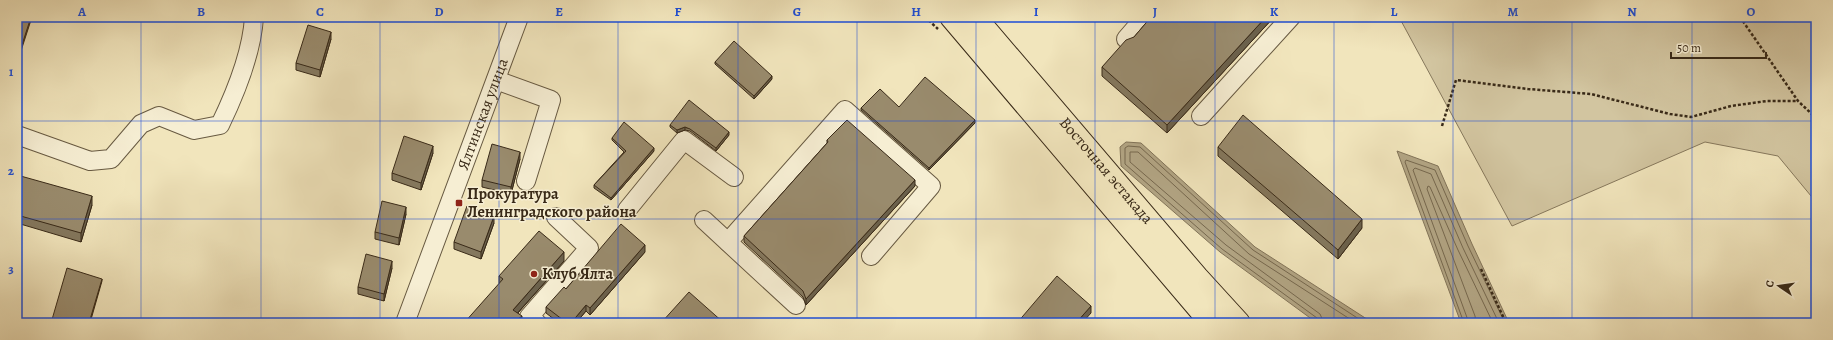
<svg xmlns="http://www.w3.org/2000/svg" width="1833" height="340" font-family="Alegreya,serif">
<rect width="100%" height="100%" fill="#f1e5bc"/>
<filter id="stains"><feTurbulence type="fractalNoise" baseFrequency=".005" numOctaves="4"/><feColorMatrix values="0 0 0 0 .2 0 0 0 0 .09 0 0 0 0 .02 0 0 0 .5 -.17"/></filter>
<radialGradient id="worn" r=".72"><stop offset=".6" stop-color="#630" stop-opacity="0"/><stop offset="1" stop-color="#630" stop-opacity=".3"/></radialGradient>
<path fill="#d2c5a0" stroke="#86785c" d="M1399 17H1816V202L1778 156 1705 142 1512 226Z"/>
<path fill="#b2a584" stroke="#827459" d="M1126 142 1141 143 1255 247 1373 323H1317L1220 252 1121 166 1120 147Z
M1397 151 1438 166 1472 244 1509 323H1461Z"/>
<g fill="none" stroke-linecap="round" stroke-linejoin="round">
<path stroke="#76684e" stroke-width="1" d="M1319 323 1317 318 1222 249 1125 164V148L1128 146 1140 147 1253 250 1365 323
M1324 323 1320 314 1226 245 1130 162V152H1138L1249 254 1356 323
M1464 323 1405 162 1406 160 1435 170 1468 246 1505 323
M1469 323 1413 170 1415 168 1431 174 1463 248 1499 323
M1476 323 1475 316 1427 189 1428 186 1430 187 1458 250 1493 323"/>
<defs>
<g id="minor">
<path d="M1126 39 1145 17"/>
<path d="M496 80 551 100 526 181"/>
<path d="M1201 116 1291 17"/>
<path d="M17 135 90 161 111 159 141 124 159 116 194 130 220 125C235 94 252 52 254 17"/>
<path d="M627 210 684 140 734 177"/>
<path d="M704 220 796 305"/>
<path d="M728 242 845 110 931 186 871 256"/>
<path id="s1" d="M405 323 519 17"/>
<path d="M537 323 529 317 589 248 556 217"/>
</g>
<g id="major">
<path d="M951 17 1211 323"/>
<path id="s2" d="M975 17 1197 277 1239 323"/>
</g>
</defs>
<use href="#minor" stroke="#675941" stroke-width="20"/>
<use href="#major" stroke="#392a18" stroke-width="24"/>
<path stroke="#392a18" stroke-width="2.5" stroke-dasharray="3 2" stroke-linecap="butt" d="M925 17 938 29
M1740 17 1798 101 1816 118
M1442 126 1456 80 1528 89 1591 94 1670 114 1691 117 1731 106 1767 101H1798
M1481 269 1506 323"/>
<use href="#minor" stroke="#f6eed3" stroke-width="18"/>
<use href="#major" stroke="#f1e5bc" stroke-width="22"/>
</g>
<path fill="#84785e" stroke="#392a18" d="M1151 17H1274L1167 133 1102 76V67L1134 37Z
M331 39 320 77 296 70V63Z
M715 62 772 79 754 99 715 64Z
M899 107 975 123 929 170 861 110V108Z
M670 125 729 135 716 151 690 131 685 130 677 133 670 127Z
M612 138 654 151 611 200 594 188V185L624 152 612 140Z
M827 140 915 186 806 305 803 297 744 242V236L827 143Z
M1218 147 1362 228 1338 259 1218 156Z
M433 153 421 190 392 180V173Z
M520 159 511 194 482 187V180Z
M17 175 92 205 81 242 17 223Z
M406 214 399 245 375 239V232Z
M494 223 481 259 454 249V242Z
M645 252 590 315 586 311 576 323H559L546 313V307L566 289Z
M564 261 518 313 522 323 499 283V276Z
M392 268 384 301 358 294V287Z"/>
<path fill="#6b614c" stroke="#392a18" d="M31 17H32L18 60V57Z
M1266 17H1274L1167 133V125Z
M331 32V39L320 77V70Z
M772 76V79L754 99V96Z
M975 120V123L929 170V168Z
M685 127V130L677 133V130Z
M729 132V135L716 151V148Z
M433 146V153L421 190V183Z
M654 148V151L611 200V198Z
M520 152V159L511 194V187Z
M915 180V186L806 305V299Z
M92 196V205L81 242V233Z
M406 207V214L399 245V238Z
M494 216V223L481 259V252Z
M1362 219V228L1338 259V250Z
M645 245V252L590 315V308Z
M564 252V261L513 318V310Z
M392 261V268L384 301V294Z
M102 279V281L90 323H89Z
M586 305V311L576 323H571Z
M1091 306V313L1082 323H1076Z
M522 316V323H517V320Z"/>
<path fill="#998b6d" stroke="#392a18" d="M17 17H31L18 57H17Z
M1151 17H1266L1167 125 1102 67 1126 40 1134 37Z
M308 25 331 32 320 70 296 63Z
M734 41 772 76 754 96 715 62Z
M925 77 975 120 929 168 861 108 880 89 899 107Z
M689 100 729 132 716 148 690 129 685 127 677 130 670 125Z
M1243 115 1362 219 1338 250 1218 147Z
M847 120 915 180 806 299 803 291 744 236 828 142 827 140Z
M624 122 654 148 611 198 594 185 626 151 612 138Z
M404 136 433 146 421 183 392 173Z
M492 144 520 152 511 187 482 180Z
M17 175 92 196 81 233 17 215Z
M382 201 406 207 399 238 375 232Z
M467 206 494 216 481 252 454 242Z
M621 224 645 245 590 308 586 305 571 323H567L546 307 564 287 566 289Z
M539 231 564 252 513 310 522 316 517 320 521 323H464L503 279 499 276Z
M366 254 392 261 384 294 358 287Z
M67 268 102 279 89 323H51Z
M1057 276 1091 306 1076 323H1017Z
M689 292 724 323H661Z"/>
<path fill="none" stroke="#1d4ed8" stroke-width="1" stroke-opacity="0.55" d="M141 17V323M261 17V323M380 17V323M499 17V323M618 17V323M738 17V323M857 17V323M976 17V323M1095 17V323M1215 17V323M1334 17V323M1453 17V323M1572 17V323M1692 17V323M17 121H1816M17 219H1816"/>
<g fill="#8f2418" stroke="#f6eed3" stroke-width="1.5">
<rect x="455" y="199" width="8" height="8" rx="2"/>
<circle cx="534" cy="274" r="4"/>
</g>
<g text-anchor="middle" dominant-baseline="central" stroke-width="3" stroke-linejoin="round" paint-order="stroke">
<g font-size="16" fill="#392a18" stroke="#f6eed3">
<text stroke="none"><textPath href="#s1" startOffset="223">Ялтинская улица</textPath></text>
<text stroke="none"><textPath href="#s2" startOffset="202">Восточная эстакада</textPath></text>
</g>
<g font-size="16" font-weight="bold" fill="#392a18" stroke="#f6eed3" text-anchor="start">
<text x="467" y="194">Прокуратура<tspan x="467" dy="18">Ленинградского района</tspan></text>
<text x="542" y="274">Клуб Ялта</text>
</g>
</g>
<rect width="1833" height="340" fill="none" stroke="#f1e5bc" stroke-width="44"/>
<g transform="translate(1779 286) rotate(283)" stroke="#f6eed3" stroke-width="3" paint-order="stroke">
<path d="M0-3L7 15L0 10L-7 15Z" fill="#392a18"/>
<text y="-6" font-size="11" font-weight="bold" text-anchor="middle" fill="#392a18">С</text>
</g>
<path d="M1671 52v6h95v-6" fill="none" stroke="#392a18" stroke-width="2"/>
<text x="1677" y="52" font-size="12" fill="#392a18" stroke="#f6eed3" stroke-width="3" paint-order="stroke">50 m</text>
<rect x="22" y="22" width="1789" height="296" fill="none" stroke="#1d4ed8" stroke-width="1.5"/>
<g font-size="13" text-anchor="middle" font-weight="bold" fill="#1d4ed8">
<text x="82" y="16">A</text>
<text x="201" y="16">B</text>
<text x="320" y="16">C</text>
<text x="439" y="16">D</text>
<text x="559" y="16">E</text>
<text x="678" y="16">F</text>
<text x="797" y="16">G</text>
<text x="916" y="16">H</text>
<text x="1036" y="16">I</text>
<text x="1155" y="16">J</text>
<text x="1274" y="16">K</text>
<text x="1394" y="16">L</text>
<text x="1513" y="16">M</text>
<text x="1632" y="16">N</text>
<text x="1751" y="16">O</text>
<text x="11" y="76">1</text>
<text x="11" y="175">2</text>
<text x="11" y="273">3</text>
</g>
<rect width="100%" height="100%" filter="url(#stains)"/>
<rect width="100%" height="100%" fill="url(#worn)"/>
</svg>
